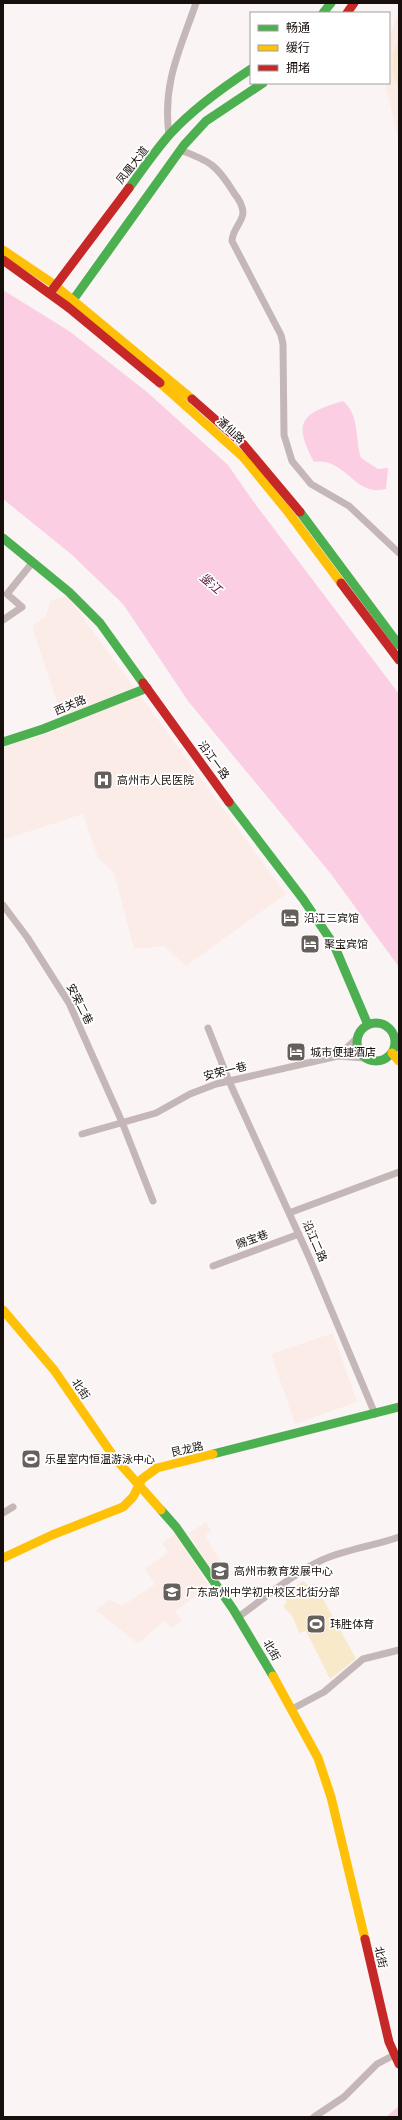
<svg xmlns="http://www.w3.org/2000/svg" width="402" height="2120" font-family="Inter,'Noto Sans SC',sans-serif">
<rect width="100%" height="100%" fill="#faf5f4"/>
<path fill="#fcece7" d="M399 8V142L385 83H389V39Z
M67 596 286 894 186 966 164 946 134 949 114 873 98 858 83 814 3 840V747L65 728 32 626 46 616 50 601Z
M333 1333 357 1402 295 1424 271 1354Z
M206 1522 211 1531 205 1536 230 1575 219 1582 188 1533Z
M175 1534 209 1585 175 1612 182 1620 172 1628 164 1621 138 1644 96 1610 110 1599 122 1606 155 1584 145 1569 168 1552 162 1543Z"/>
<path fill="#f7e9c9" d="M399 40 397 68 399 90C391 73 390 56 399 40Z
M303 1581 323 1599 356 1659 330 1679 306 1631 299 1633 293 1617 283 1606 287 1602 284 1595Z"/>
<path fill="#fbcee3" d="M3 290 69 331 147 392 228 465 253 501 399 694V967L331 874 188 701 123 604 71 554 3 499Z
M343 401C360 415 355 440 361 458L378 469 388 468 386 489C383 489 377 491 373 490 351 486 341 458 314 462 292 422 302 413 343 401Z
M399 2106V2117H386Z"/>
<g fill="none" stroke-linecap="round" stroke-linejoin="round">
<path stroke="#c5b7b8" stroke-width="7" d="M169 135C162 83 180 50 196 3
M180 150C210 161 217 165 234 193 238 198 243 205 243 213 242 223 232 230 232 241L281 335 283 344 284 435 292 461 311 484 349 506 399 553
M3 620 22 607 7 594 32 563
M3 905 27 937 69 1003 122 1122 153 1201
M208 1028 229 1081 309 1257 375 1414
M338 1056 357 1038
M82 1134 156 1113 190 1094 216 1084 338 1056 364 1058
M289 1213 399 1172
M213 1266 299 1234
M3 1513 13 1507
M238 1617C265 1598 292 1574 322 1560 347 1549 374 1546 399 1537
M292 1709 324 1692 363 1659 399 1650
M314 2117 344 2097 377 2064 394 2055"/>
<path stroke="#4caf50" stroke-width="9" d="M323 13 331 3
M129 188C142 170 155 151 170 134 193 109 222 88 251 69
M68 307 184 145 206 121 263 83
M300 512 399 645
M3 538 69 592 100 623 143 683
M3 742 43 729 147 688
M229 802 303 899 334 945 368 1025
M357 1042a19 19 0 1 1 38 0a19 19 0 1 1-38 0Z
M213 1454 399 1407
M161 1510 176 1527 233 1609 273 1676"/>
<path stroke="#ffc107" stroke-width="9" d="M3 250 52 283 192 399
M160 383 243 457 288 512 341 583
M392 1053 399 1061
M3 1310 54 1370 114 1457 161 1510
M3 1558 52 1535 123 1507 133 1497 142 1479 157 1468 213 1454
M273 1676 318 1758 331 1797 365 1939"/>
<path stroke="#c62828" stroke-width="9" d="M347 13 354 3
M3 260 68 307 160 383
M50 293 129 188
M192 399 243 444 300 512
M341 583 399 660
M143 683 229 802
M365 1939 389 2042 399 2064"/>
</g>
<defs>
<symbol id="hospital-square" viewBox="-11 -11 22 22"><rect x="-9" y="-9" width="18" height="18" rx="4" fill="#66605d" stroke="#fff"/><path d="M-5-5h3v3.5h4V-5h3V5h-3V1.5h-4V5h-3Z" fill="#fff"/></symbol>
<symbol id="hotel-square" viewBox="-11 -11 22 22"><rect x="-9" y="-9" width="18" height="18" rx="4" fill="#66605d" stroke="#fff"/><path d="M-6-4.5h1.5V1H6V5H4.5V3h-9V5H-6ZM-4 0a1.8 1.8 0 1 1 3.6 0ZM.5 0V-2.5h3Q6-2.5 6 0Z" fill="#fff"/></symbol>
<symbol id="stadium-square" viewBox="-11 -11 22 22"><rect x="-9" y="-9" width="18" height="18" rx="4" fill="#66605d" stroke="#fff"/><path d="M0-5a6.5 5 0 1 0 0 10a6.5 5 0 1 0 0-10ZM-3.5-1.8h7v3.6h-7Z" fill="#fff"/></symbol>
<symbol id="school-square" viewBox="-11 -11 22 22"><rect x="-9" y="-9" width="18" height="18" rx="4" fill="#66605d" stroke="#fff"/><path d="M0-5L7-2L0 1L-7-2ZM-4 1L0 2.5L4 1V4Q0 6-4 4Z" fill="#fff"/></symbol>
</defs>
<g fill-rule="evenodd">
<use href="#hospital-square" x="92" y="769" width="22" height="22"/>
<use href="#hotel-square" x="279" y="907" width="22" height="22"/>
<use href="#hotel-square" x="299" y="933" width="22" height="22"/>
<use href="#hotel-square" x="285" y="1041" width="22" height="22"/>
<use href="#stadium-square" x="20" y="1448" width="22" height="22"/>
<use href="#school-square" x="209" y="1560" width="22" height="22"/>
<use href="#school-square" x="161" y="1581" width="22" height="22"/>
<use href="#stadium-square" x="305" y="1613" width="22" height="22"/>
</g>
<g text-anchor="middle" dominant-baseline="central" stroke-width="3.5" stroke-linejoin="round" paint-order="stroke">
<g font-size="11" fill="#160f0c" stroke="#fff">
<text transform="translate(132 165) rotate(-52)">凤凰大道</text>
<text transform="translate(231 430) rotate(43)">潘仙路</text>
<text transform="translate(70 705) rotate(-23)">西关路</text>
<text transform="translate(214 760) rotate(54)">沿江一路</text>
<text transform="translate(80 1004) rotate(63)">安荣二巷</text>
<text transform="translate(225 1071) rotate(-14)">安荣一巷</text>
<text transform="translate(252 1239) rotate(-20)">赐宝巷</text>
<text transform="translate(315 1241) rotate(66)">沿江二路</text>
<text transform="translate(81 1389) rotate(56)">北街</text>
<text transform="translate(187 1449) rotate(-13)">艮龙路</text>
<text transform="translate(272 1650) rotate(60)">北街</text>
<text transform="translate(381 1957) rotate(77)">北街</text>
</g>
<g font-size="11" fill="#160f0c" stroke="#fff" text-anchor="start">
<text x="117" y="780">高州市人民医院</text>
<text x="304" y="918">沿江三宾馆</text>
<text x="324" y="944">聚宝宾馆</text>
<text x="310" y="1052">城市便捷酒店</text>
<text x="45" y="1459">乐星室内恒温游泳中心</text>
<text x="234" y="1571">高州市教育发展中心</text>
<text x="186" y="1592">广东高州中学初中校区北街分部</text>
<text x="330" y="1624">玮胜体育</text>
</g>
<g font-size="12" font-style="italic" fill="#58133d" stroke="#fff">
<text transform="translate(211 583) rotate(41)">鉴江</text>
</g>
</g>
<rect width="402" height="2120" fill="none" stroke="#160f0c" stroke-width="8"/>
<rect x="250" y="12" width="140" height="72" fill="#ffffff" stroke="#a29f9e"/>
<rect x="258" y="25" width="20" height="6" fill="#4caf50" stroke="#a29f9e"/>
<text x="286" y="32" font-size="12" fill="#160f0c">畅通</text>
<rect x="258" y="45" width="20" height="6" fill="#ffc107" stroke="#a29f9e"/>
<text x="286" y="52" font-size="12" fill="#160f0c">缓行</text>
<rect x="258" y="65" width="20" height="6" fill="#c62828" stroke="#a29f9e"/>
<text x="286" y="72" font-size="12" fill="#160f0c">拥堵</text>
</svg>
